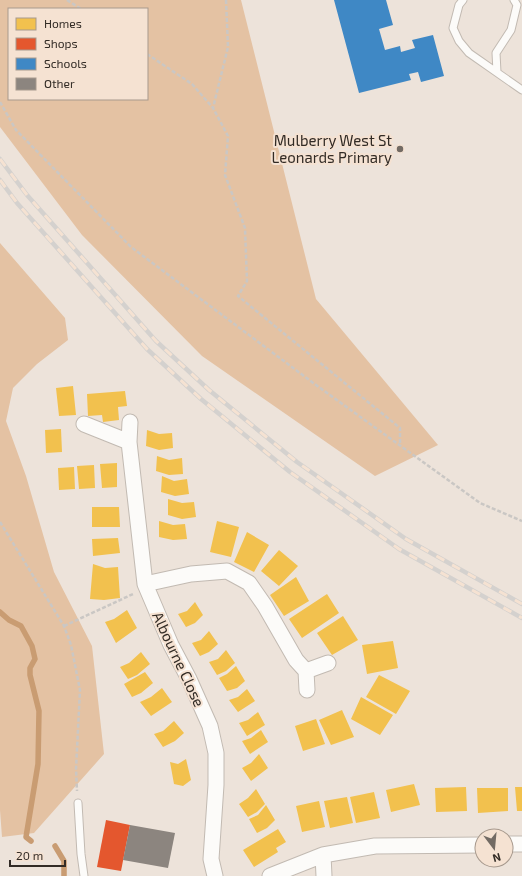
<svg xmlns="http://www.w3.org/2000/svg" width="522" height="876" font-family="'Exo 2',sans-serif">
<rect width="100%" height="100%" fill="#ede3da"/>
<path fill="#e4c2a3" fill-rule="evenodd" d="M0 0H241L316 299 438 445 375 476 202 356 82 235 0 127ZM9 9H147V99H9Z
M0 243 65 318 68 340 37 364 13 388 6 421 26 476 54 572 92 646 104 754 34 833 2 837 0 810Z"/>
<path fill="#f2c14e" d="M73 386 76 415 59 416 56 388Z
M125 391 127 406 118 407 119 420 103 422 102 415 88 416 87 394Z
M61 429 62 452 46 453 45 430Z
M147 430 159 434 172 433 173 448 159 450 146 446Z
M157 456 169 460 182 458 183 474 169 475 156 471Z
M117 463V487L102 488 100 464Z
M94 465 95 488 79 489 77 466Z
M74 467 75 489 59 490 58 468Z
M162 476 174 481 187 479 189 494 175 496 161 492Z
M168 499 182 503 194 502 196 517 182 519 168 515Z
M92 507H119L120 527H92Z
M159 521 173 525 185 524 187 539 173 540 159 537Z
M217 521 239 527 231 557 210 552Z
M247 532 269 545 254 572 234 562Z
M118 538 120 553 93 556 92 539Z
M279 550 298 566 279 586 261 571Z
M93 564 105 568 118 567 120 598 104 600 90 599Z
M296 577 309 601 284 616 270 595Z
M327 594 339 613 302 638 289 619Z
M195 602 203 615 195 623 186 627 178 614 187 611Z
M127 610 137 628 116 643 105 622 114 619Z
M343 616 358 640 332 655 317 633Z
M209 631 218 644 209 652 200 656 192 643 201 640Z
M393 641 398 668 367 674 362 645Z
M226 650 235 663 226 671 217 675 209 662 218 659Z
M141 652 150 664 137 675 128 679 120 667 129 663Z
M236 666 245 681 237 688 227 691 219 678 227 674Z
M145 672 153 683 141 693 132 697 124 684Z
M379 675 410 691 396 714 366 697Z
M162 688 172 702 151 716 140 702 151 697Z
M247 689 255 701 238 712 229 700 238 697Z
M361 697 393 715 380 735 351 719Z
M342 710 354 737 331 745 319 720Z
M258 712 265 725 247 736 239 723 248 720Z
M316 719 325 744 303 751 295 726Z
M174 721 184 733 175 741 163 747 154 734 163 731Z
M261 730 268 742 250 754 242 741 251 738Z
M259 754 268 768 251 781 242 768 251 763Z
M186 759 191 780 183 786 174 784 170 762 178 764Z
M414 784 420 805 391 812 386 790Z
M466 787 467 811 436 812 435 788Z
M515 787H522V811H517Z
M477 788H508V811L478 813Z
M256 789 265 804 257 812 248 817 239 804 248 798Z
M374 792 380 818 356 823 350 797Z
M347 797 353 823 330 828 324 801Z
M319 801 325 827 302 832 296 806Z
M266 805 275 820 267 828 257 833 249 819 258 815Z
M278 829 286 842 276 848 278 852 254 867 243 850Z"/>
<path fill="#e4572e" d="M106 820 130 825 121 871 97 867Z"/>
<path fill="#3f88c5" d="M334 0H386L393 25 379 29 385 50 400 46 401 52 415 48 412 40 433 35 444 76 421 82 418 72 409 74 411 80 359 93Z"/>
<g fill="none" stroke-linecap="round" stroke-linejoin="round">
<path stroke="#c99c72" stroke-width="5.5" d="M0 612 9 620 21 626 32 646 35 659 30 668V675L39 711 38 764 26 837 31 841
M55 846 64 861V876"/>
</g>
<path fill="#8c857f" d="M130 825 175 833 168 868 123 860Z"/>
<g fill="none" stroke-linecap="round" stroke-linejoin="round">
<defs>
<path id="service" d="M463 0 459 5 453 28 459 41 469 53 522 90
M497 72 496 53 511 30 517 5 514 0
M78 803 81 854 84 876"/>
<path id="minor" d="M130 422 129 442 145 584 171 645 189 679 210 726 216 753V785L211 859 215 876
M84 424 129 442
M145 584 191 574 227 571 249 583 265 606 296 660 306 671 307 690
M306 671 328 663
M506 844H522
M323 855 324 876
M270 876 323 855 375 846 482 845"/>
</defs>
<use href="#service" stroke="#c2bab2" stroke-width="9"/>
<use href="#minor" stroke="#c2bab2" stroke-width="17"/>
<path stroke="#cac7c4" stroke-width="2.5" stroke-dasharray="4 2" stroke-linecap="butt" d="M67 0 81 9
M226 0 228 47 213 108 228 136 225 175 245 228 247 281 238 296 400 428V446
M147 54 192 84 213 108
M0 102 16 130 131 247 316 385 480 503 522 521
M0 522 64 626 71 645 80 690 76 769 77 791
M64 626 133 594"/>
<use href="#service" stroke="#fcfbf9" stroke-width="7"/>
<use href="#minor" stroke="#fcfbf9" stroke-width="15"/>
<defs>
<path id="rail" d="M0 159 27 195 156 341 209 390 297 462 406 539 522 604
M0 180 17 203 147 349 201 399 290 472 399 549 522 618"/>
</defs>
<use href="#rail" stroke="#d4d1ce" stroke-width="4.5"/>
<use href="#rail" stroke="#f5e2d2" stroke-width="3" stroke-dasharray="9" stroke-linecap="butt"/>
</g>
<circle fill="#736b64" stroke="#f5e2d2" stroke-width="1.5" cx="400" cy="149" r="4"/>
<g text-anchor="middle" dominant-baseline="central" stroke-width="4" stroke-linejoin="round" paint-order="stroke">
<g font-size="15" fill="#322b25" stroke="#f5e2d2" text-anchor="end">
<text x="392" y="140">Mulberry West St<tspan x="392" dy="17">Leonards Primary</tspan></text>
</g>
<g font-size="15" fill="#322b25" stroke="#f5e2d2">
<text transform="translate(179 659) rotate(65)">Albourne Close</text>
</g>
</g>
<rect x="8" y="8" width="140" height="92" fill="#f5e2d2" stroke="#a7998d"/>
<rect x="16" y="18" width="20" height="12" fill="#f2c14e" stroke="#a7998d"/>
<text x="44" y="28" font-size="12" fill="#322b25">Homes</text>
<rect x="16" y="38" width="20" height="12" fill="#e4572e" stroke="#a7998d"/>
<text x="44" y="48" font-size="12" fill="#322b25">Shops</text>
<rect x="16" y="58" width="20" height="12" fill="#3f88c5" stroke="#a7998d"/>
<text x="44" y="68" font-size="12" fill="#322b25">Schools</text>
<rect x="16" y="78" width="20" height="12" fill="#8c857f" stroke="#a7998d"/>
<text x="44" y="88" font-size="12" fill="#322b25">Other</text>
<g transform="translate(494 848) rotate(164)"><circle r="19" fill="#f5e2d2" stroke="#a7998d"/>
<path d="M0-3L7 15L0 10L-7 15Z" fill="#736b64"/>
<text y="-6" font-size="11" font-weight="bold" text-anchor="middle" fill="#322b25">N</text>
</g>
<path d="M10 860v6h55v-6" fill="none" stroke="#322b25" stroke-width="2"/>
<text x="16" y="860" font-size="12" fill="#322b25" stroke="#f5e2d2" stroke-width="3" paint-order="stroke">20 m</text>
</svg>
